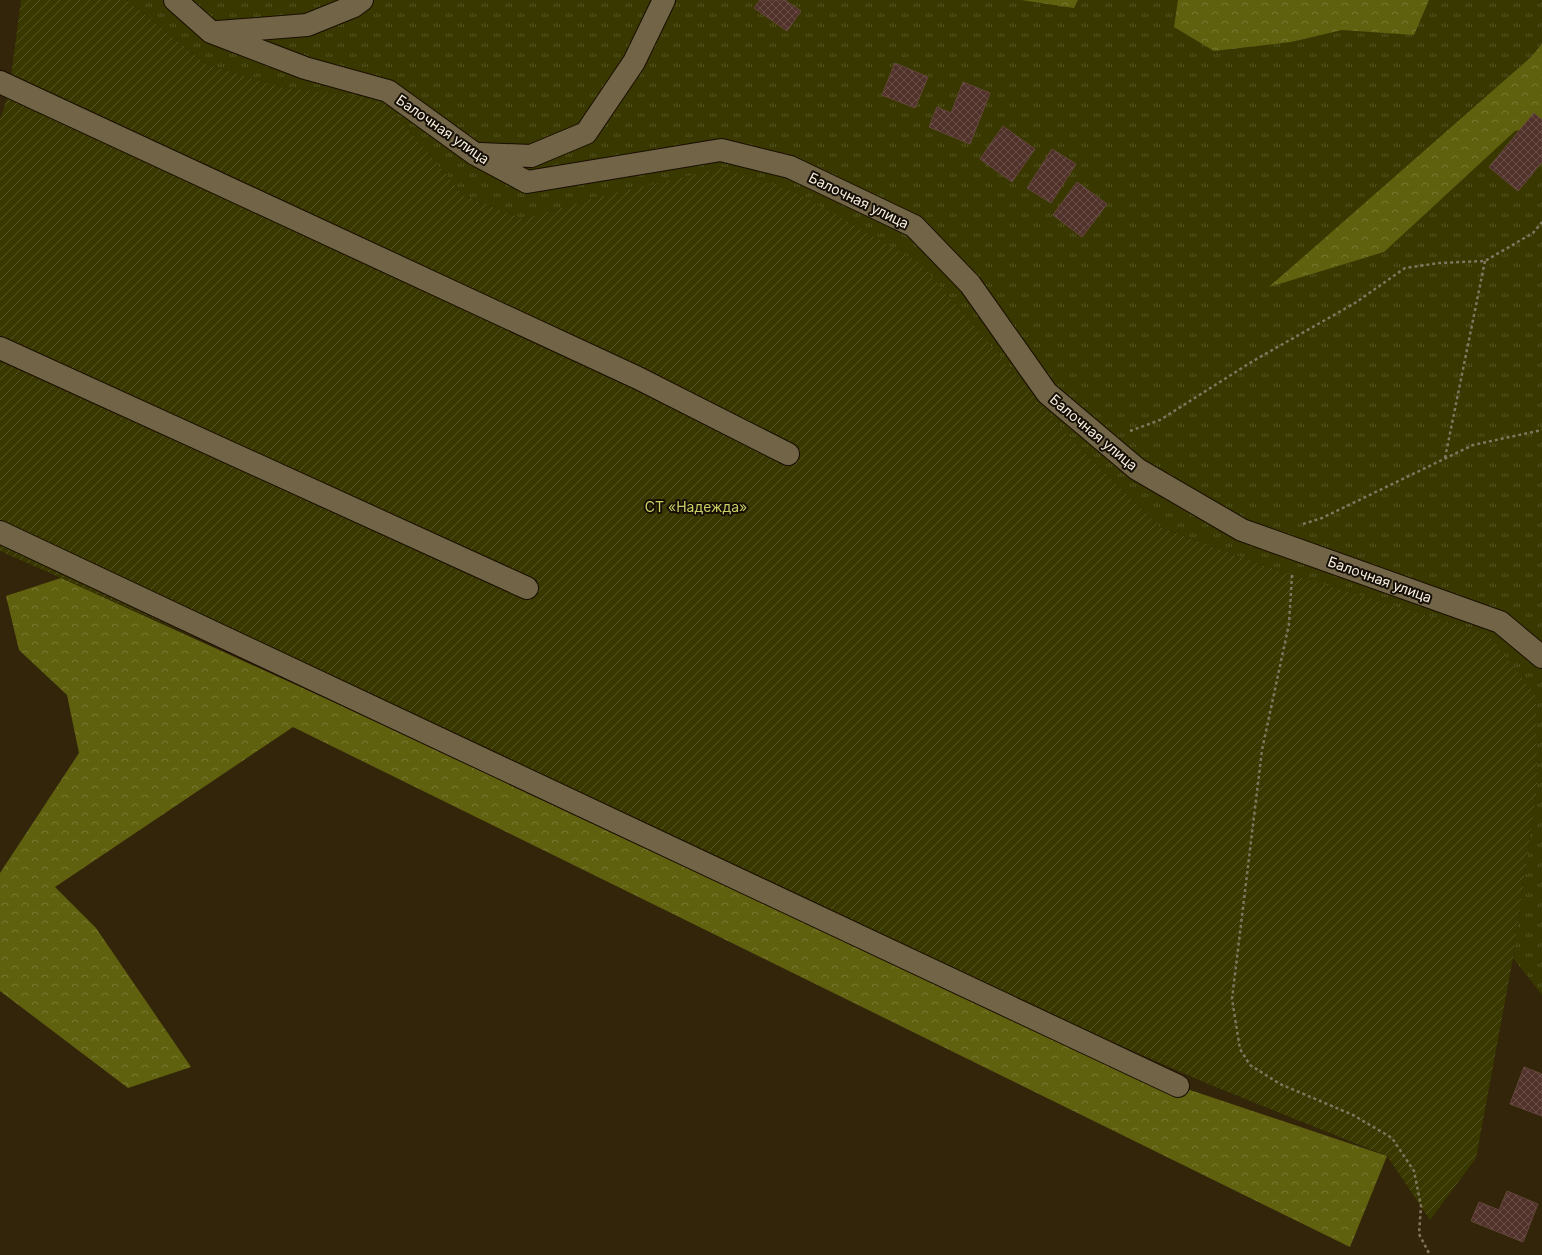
<svg xmlns="http://www.w3.org/2000/svg" width="1542" height="1255" font-family="Inter,sans-serif">
<defs>
<pattern id="grass-tufts" width="24" height="20" patternUnits="userSpaceOnUse"><rect width="24" height="20" fill="#383800"/><path d="M3 7l-1-3M5 7V3M7 7l1-3M15 17l-1-3M17 17v-4M19 17l1-3" fill="none" stroke="#565525"/></pattern>
<pattern id="forest-crowns" width="20" height="18" patternUnits="userSpaceOnUse"><rect width="20" height="18" fill="#60610f"/><path d="M2 6a3 3 0 1 1 6 0M12 15a3 3 0 1 1 6 0" fill="none" stroke="#787832"/></pattern>
<pattern id="garden-furrows" width="10" height="10" patternUnits="userSpaceOnUse"><rect width="10" height="10" fill="#383800"/><path d="M-1 1l2-2M0 10L10 0M9 11l2-2" fill="none" stroke="#565525"/></pattern>
<pattern id="building-cross-hatch" width="8" height="8" patternUnits="userSpaceOnUse"><rect width="8" height="8" fill="#50322a"/><path d="M0 0l8 8M0 8l8-8" fill="none" stroke="#6a5048"/></pattern>
</defs>
<rect width="100%" height="100%" fill="#322509"/>
<path fill="url(#grass-tufts)" d="M127 0H1542V995L1513 958 1537 788 1276 570 1160 527 1074 442 595 198 523 219 463 195 383 100 280 87 206 64Z"/>
<path fill="url(#forest-crowns)" d="M1021 0H1078L1074 8Z
M1178 0H1429L1414 35 1342 30 1291 42 1214 51 1174 27Z
M1542 44V124L1515 131 1384 252 1269 287 1531 57Z
M61 578 1178 1086 1387 1156 1350 1247 293 727 55 887 96 928 191 1067 128 1088 0 991V873L79 753 67 695 19 650 6 596Z"/>
<path fill="url(#garden-furrows)" d="M21 0H127L206 64 280 87 383 99 463 195 523 219 595 198 722 168 797 193 920 263 1074 442 1160 527 1276 570 1488 634 1536 696 1537 788 1513 958 1476 1158 1430 1220 1387 1156 1208 1084 0 551V120L9 92Z"/>
<path fill="url(#building-cross-hatch)" stroke="#65463e" d="M760 0H785L801 11 787 31 754 8Z
M895 63 928 77 915 108 882 95Z
M963 82 990 93 970 144 929 127 937 107 951 113Z
M1534 113 1542 120V162L1518 191 1489 167Z
M1003 126 1035 149 1012 182 980 159Z
M1052 149 1076 164 1051 203 1027 188Z
M1077 182 1107 204 1082 237 1053 215Z
M1524 1067 1542 1074V1116L1510 1104Z
M1507 1191 1538 1204 1523 1242 1471 1221 1479 1202 1499 1210Z"/>
<g fill="none" stroke-linecap="round" stroke-linejoin="round">
<defs>
<path id="minor" d="M175 0 211 32 305 68 388 91 475 154 527 182 721 150 790 167 914 226 970 284 1047 393 1137 469 1242 530 1500 622 1542 657
M218 32 307 25 354 6 362 0
M0 82 638 378 788 454
M480 154 531 156 586 133 634 62 664 0
M0 348 527 588
M0 532 1178 1086"/>
</defs>
<use href="#minor" stroke="#190e00" stroke-width="24"/>
<path stroke="#81765f" stroke-width="2.5" stroke-dasharray="3 3" stroke-linecap="butt" d="M1130 431 1160 420 1253 361 1355 303 1405 268 1439 263 1485 261 1533 233 1542 222
M1445 458 1485 261
M1303 524 1322 518 1473 445 1542 430
M1292 575 1289 624 1262 750 1232 999 1240 1049 1250 1065 1280 1084 1353 1115 1392 1138 1414 1171 1421 1206 1419 1234 1430 1255"/>
<use href="#minor" stroke="#726447" stroke-width="22"/>
</g>
<g text-anchor="middle" dominant-baseline="central" stroke-width="4" stroke-linejoin="round" paint-order="stroke">
<g font-size="14" fill="#f7eedf" stroke="#150f05">
<text transform="translate(443 129) rotate(35)">Балочная улица</text>
<text transform="translate(859 200) rotate(26)">Балочная улица</text>
<text transform="translate(1094 432) rotate(40)">Балочная улица</text>
<text transform="translate(1380 579) rotate(20)">Балочная улица</text>
</g>
<g font-size="14" fill="#cbcd65" stroke="#150f05">
<text x="696" y="506">СТ «Надежда»</text>
</g>
</g>
</svg>
